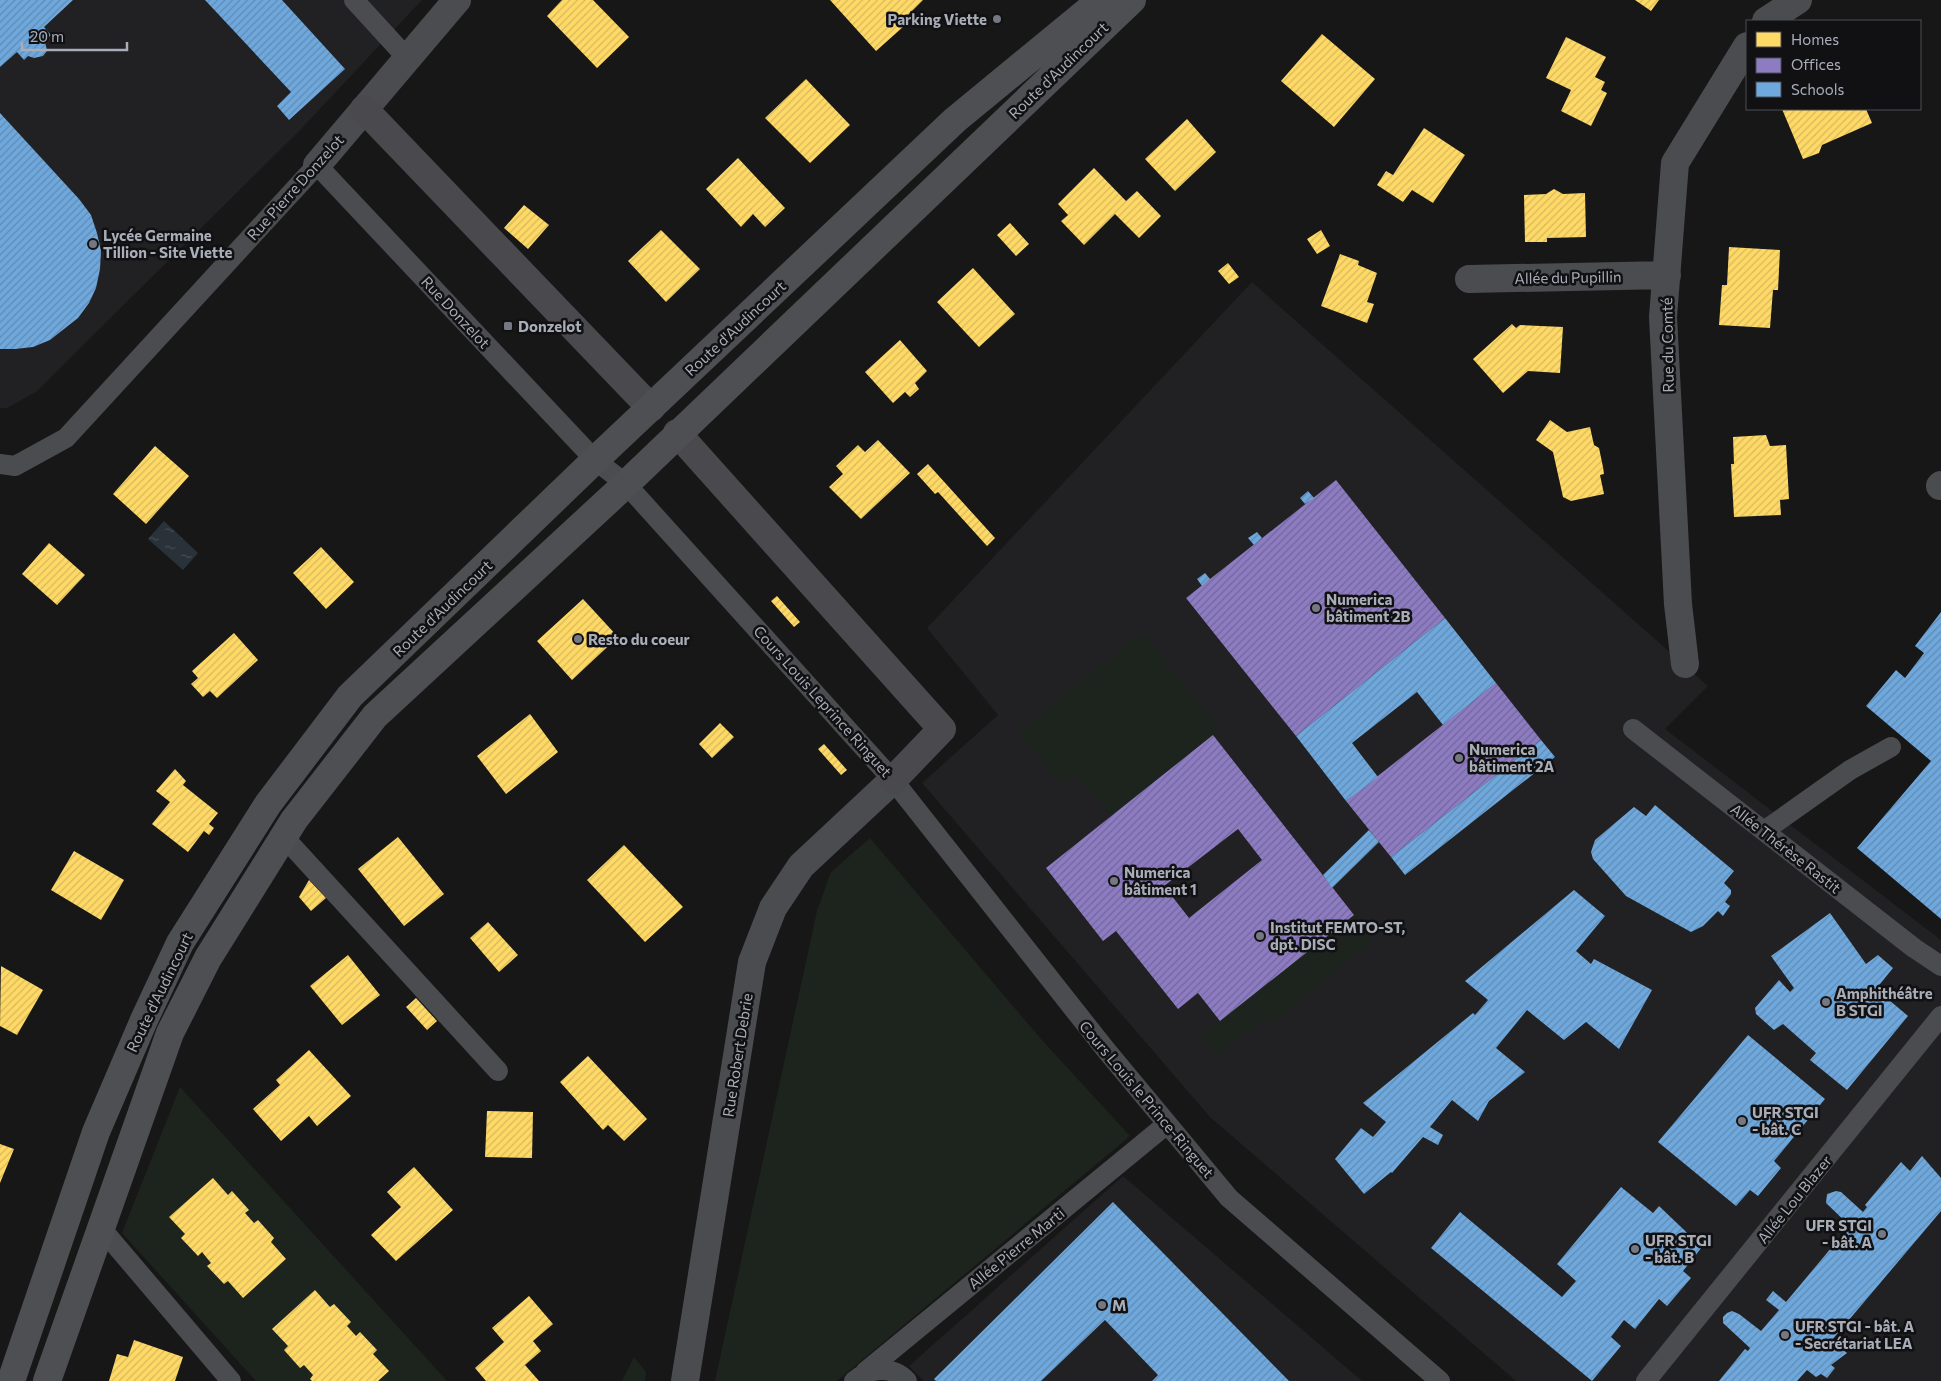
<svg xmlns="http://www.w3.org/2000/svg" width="1941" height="1381" font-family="Commissioner,sans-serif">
<defs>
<pattern id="water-ripples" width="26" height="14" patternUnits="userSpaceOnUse" patternTransform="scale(1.25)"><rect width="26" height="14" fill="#2a3239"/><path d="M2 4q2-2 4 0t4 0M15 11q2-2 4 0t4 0" fill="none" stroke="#464d54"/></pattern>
<pattern id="homes-hatch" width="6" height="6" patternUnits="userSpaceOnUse" patternTransform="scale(1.25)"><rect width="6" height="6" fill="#ffd966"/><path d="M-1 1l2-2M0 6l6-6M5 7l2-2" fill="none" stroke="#d6b85d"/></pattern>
<pattern id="offices-hatch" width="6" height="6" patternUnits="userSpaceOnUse" patternTransform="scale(1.25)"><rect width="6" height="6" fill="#8e7cc3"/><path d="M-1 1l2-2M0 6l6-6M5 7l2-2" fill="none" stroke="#726699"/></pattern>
<pattern id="schools-hatch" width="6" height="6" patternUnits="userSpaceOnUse" patternTransform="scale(1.25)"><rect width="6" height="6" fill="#6fa8dc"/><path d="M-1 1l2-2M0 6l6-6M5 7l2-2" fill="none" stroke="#608bb3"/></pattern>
</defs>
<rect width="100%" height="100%" fill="#171717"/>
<path fill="#212123" d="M0 0H422L303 127 36 392 7 408H0Z
M1252 282 1708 686 1665 729 1941 940V1381H1516L1210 1117 922 783 998 715 927 628Z
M1123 1176 1362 1381H924L909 1366Z"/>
<path fill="#1d241e" d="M1142 632 1220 730 1111 816 1076 774 1061 785 1018 732Z
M870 838 1041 1039 1130 1136 837 1381H715L817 911 831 872Z
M1354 915 1373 940 1270 1025 1265 1018 1217 1056 1201 1035Z
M180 1087 447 1381H256L122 1233Z
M634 1357 646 1372 645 1381H622Z"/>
<path fill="url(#water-ripples)" d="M164 521 198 553 183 570 148 539Z"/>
<path fill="url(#homes-hatch)" d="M562 0H593L629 37 597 68 547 16Z
M830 0H923L908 15 912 19 876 51Z
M1635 0H1659L1651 11Z
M1322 34 1375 79 1334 127 1281 81Z
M1566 37 1606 57 1595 77 1605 82 1601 90 1607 93 1591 126 1561 111 1571 90 1546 78Z
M806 79 850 125 810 163 765 118Z
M1782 109H1866L1872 123 1822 145 1819 153 1803 159Z
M1187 119 1216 152 1175 191 1145 159Z
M1424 128 1465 155 1433 203 1412 190 1403 202 1377 185 1386 171 1393 175Z
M738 158 785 208 765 227 753 214 741 227 706 189Z
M1094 168 1126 201 1137 191 1161 216 1139 238 1115 214 1084 245 1061 221 1068 215 1058 204Z
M1554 189 1563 194 1585 193 1586 237 1547 238V242H1525L1524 195 1546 194Z
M524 205 549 225 528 249 504 228Z
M1010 223 1029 244 1016 256 997 235Z
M661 230 700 269 666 302 628 261Z
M1321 230 1330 246 1317 254 1307 239Z
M1729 247 1780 250 1778 290H1773L1770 328 1719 325 1722 285H1727Z
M1340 254 1359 261 1358 265 1377 273 1367 302 1374 304 1367 323 1321 306Z
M1228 263 1239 277 1229 284 1218 271Z
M973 268 1015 314 979 347 937 302Z
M1512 324 1516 328 1520 325 1563 327 1560 373 1528 371 1503 393 1473 359Z
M900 340 927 371 915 383 919 389 910 397 905 392 893 403 865 372Z
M1550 420 1567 432 1590 427 1594 445 1599 448 1603 467 1604 474 1600 475 1604 494 1571 501 1563 497 1553 452 1536 440Z
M1766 435 1770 446 1786 445 1789 499 1780 500 1781 515 1734 517 1731 464H1734L1733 437Z
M878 440 910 473 861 519 829 487 843 474 836 466 858 445 865 452Z
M155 446 189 476 146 524 113 494Z
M928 464 995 538 987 546 938 492 935 494 917 474Z
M49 543 85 575 57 605 22 574Z
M321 547 354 582 326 609 293 573Z
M777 596 800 622 794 627 771 601Z
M583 599 618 637 572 680 537 641Z
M234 633 258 660 217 698 210 691 203 697 191 684 198 678 192 671Z
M530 714 558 752 506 794 477 756Z
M720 723 734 737 712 758 699 744Z
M824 744 847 770 841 775 818 749Z
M175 769 186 781 183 785 218 813 209 824 214 828 209 835 204 831 188 852 152 824 170 802 156 791Z
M398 837 444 894 404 926 358 869Z
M624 845 683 907 645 942 587 880Z
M74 851 124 880 101 920 51 890Z
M309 880 326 898 311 911 299 897Z
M488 922 518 955 499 972 470 938Z
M348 955 380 995 342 1025 310 986Z
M1 966 43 990 17 1035 0 1026Z
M416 998 437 1021 427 1030 406 1007Z
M309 1050 351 1096 317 1126 309 1116 281 1141 253 1109 280 1085 276 1080Z
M588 1056 647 1119 624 1141 608 1125 603 1130 560 1082Z
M487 1111 533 1112 532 1158 485 1157Z
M0 1144 14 1149 0 1183Z
M414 1167 453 1210 396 1261 371 1235 401 1207 387 1192Z
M213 1178 228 1195 232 1191 249 1210 245 1213 254 1223 258 1220 274 1238 271 1242 286 1259 243 1298 228 1281 224 1284 207 1266 211 1263 202 1252 198 1256 181 1238 185 1234 169 1217Z
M315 1290 330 1307 334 1304 351 1322 347 1326 356 1336 360 1332 377 1350 373 1354 389 1371 378 1381H312L310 1379 313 1375 304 1365 300 1368 284 1350 288 1346 272 1329Z
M529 1296 553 1324 533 1341 541 1351 525 1365 539 1381H486L475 1368 504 1342 492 1328Z
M134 1340 183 1357 175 1381H109L117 1354 128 1357Z"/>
<path fill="url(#offices-hatch)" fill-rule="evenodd" d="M1336 480 1445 618 1296 736 1186 598Z
M1496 683 1541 740 1391 857 1346 801Z
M1213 735 1354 915 1220 1021 1198 993 1178 1009 1116 931 1103 941 1046 868ZM1238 829 1262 860 1189 918 1164 886Z"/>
<path fill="url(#schools-hatch)" d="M0 0H73L44 27 51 35 45 41 47 51 43 56 34 58 28 56 24 60 17 52 0 67Z
M205 0H282L345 69 289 120 277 106 291 92Z
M0 113 79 199 91 215 97 233 101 251 100 269 96 288 89 303 78 318 50 340 33 347 15 349H0Z
M1308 491 1314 498 1305 504 1300 498Z
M1257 532 1262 538 1254 545 1248 538Z
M1205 573 1210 579 1202 586 1197 579Z
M1941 612V919L1857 848 1931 761 1866 706 1896 670 1905 678 1924 653 1915 646Z
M1445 618 1496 683 1443 725 1417 692 1352 743 1378 777 1346 801 1296 736Z
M1541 740 1555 757 1405 875 1391 857Z
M1655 805 1734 871 1724 883 1731 890V894L1725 902 1730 906 1723 916 1718 911 1703 926 1691 932 1626 896 1593 859 1591 852 1595 840 1634 807 1646 816Z
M1369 830 1379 842 1332 888 1323 875Z
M1574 890 1605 916 1576 951 1591 964 1594 959 1652 990 1619 1049 1586 1022 1564 1040 1527 1010 1496 1048 1525 1072 1489 1101 1478 1121 1452 1100 1430 1127 1443 1135 1438 1145 1423 1137 1392 1173 1391 1172 1364 1194 1335 1159 1361 1128 1373 1137 1386 1122 1363 1103 1473 1013 1475 1015 1488 1000 1465 981Z
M1830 913 1866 964 1878 955 1893 968 1876 989 1908 1016 1847 1090 1810 1060 1816 1053 1783 1024 1774 1030 1756 1014 1755 1008 1779 980 1790 992 1794 988 1771 956Z
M1748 1035 1825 1099 1774 1161 1781 1168 1758 1196 1750 1190 1736 1206 1658 1142Z
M1922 1156 1941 1178V1211L1832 1340 1847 1353 1831 1365 1835 1368 1827 1378 1821 1374 1816 1377 1807 1370 1797 1381H1719L1745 1349 1748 1351 1750 1348 1723 1323V1317L1727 1313 1732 1311 1739 1314 1761 1331 1779 1310 1766 1300 1773 1291 1786 1302 1847 1229 1849 1231 1852 1228 1826 1203 1827 1194 1836 1191 1841 1192 1863 1212 1867 1207 1865 1205 1901 1162 1910 1171Z
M1621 1187 1653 1213 1659 1206 1702 1247 1683 1271 1691 1278 1667 1306 1659 1299 1635 1329 1624 1320 1611 1337 1621 1346 1592 1381 1431 1248 1460 1212 1562 1297 1576 1281 1557 1264Z
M1113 1202 1289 1381H1152L1158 1375 1105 1320 1041 1381H936L934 1379Z"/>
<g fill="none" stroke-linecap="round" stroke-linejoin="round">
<path stroke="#4b4c50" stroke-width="20" d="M354 0 407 58
M0 464 15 466 66 438 317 165 595 460 626 484 893 780 1106 1050 1229 1198 1440 1381
M1633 729 1914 948 1941 966
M1764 831 1850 770 1891 747
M283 836 498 1071
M101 1228 231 1381
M865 1372 1167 1124
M854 1381C869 1368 892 1365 907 1381
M1646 1381 1941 1016"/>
<path stroke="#4b4c50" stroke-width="28" d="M1766 21 1798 0
M317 165 457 0
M1469 279 1667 275
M1940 486 1941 485
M1685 664 1678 604 1663 317 1675 163 1747 46
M685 1381 752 962 773 908 801 866 893 780"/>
<path stroke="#4a4a4e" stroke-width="28" d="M364 109 651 408
M677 433 942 729 893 780"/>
<path stroke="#4d4f52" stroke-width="28" d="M11 1381 96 1132 144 1020 180 943 268 804 350 696 595 460 955 120 1101 0
M47 1381 170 1033 208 958 294 820 375 716 626 484 1132 0"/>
</g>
<g fill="#757880" stroke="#111113" stroke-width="2">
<circle cx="997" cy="19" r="5"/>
<circle cx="93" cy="244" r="5"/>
<rect x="503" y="321" width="10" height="10" rx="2.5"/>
<circle cx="1316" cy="608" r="5"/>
<circle cx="578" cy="639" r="5"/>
<circle cx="1459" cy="758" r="5"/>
<circle cx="1114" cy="881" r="5"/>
<circle cx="1260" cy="936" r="5"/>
<circle cx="1826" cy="1002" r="5"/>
<circle cx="1742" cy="1121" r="5"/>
<circle cx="1882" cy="1234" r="5"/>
<circle cx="1635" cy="1249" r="5"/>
<circle cx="1102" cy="1305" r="5"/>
<circle cx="1785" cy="1335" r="5"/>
</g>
<g text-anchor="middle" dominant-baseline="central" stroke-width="5" stroke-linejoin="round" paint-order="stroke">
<g font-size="15" font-weight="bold" fill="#a8adb8" stroke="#111113" text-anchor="start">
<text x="987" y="19" text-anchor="end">Parking Viette</text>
<text x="103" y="235">Lycée Germaine<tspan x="103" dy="17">Tillion - Site Viette</tspan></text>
<text x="518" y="326">Donzelot</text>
<text x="1326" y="599">Numerica<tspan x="1326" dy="17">bâtiment 2B</tspan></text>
<text x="588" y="639">Resto du coeur</text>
<text x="1469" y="749">Numerica<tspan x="1469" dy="17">bâtiment 2A</tspan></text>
<text x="1124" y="872">Numerica<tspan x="1124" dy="17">bâtiment 1</tspan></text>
<text x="1270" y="927">Institut FEMTO-ST,<tspan x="1270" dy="17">dpt. DISC</tspan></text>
<text x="1836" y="993">Amphithéâtre<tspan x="1836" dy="17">B STGI</tspan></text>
<text x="1752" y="1112">UFR STGI<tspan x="1752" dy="17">- bât. C</tspan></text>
<text x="1872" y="1225" text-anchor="end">UFR STGI<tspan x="1872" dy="17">- bât. A</tspan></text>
<text x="1645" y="1240">UFR STGI<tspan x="1645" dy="17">- bât. B</tspan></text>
<text x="1112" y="1305">M</text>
<text x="1795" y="1326">UFR STGI - bât. A<tspan x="1795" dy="17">- Secrétariat LEA</tspan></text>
</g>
<g font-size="15" fill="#a8adb8" stroke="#111113">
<text transform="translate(1058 70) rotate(-44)">Route d'Audincourt</text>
<text transform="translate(295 187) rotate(-48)">Rue Pierre Donzelot</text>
<text transform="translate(1568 277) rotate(-1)">Allée du Pupillin</text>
<text transform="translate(456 312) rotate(47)">Rue Donzelot</text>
<text transform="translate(735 328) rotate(-43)">Route d'Audincourt</text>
<text transform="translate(1667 345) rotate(-91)">Rue du Comté</text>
<text transform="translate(442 608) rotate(-44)">Route d'Audincourt</text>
<text transform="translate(823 701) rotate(48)">Cours Louis Leprince Ringuet</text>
<text transform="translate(1786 848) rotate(38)">Allée Thérèse Rastit</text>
<text transform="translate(159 992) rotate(-64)">Route d'Audincourt</text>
<text transform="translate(737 1055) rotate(-81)">Rue Robert Debrie</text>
<text transform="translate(1147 1099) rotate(50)">Cours Louis le Prince-Ringuet</text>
<text transform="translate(1794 1199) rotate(-51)">Allée Lou Blazer</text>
<text transform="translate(1016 1248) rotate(-39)">Allée Pierre Marti</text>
</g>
</g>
<rect x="1746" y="20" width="175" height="90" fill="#111113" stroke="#4d4f55"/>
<rect x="1756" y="32" width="25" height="15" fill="#ffd966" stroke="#4d4f55"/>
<text x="1791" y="45" font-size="15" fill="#a8adb8">Homes</text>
<rect x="1756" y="58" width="25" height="15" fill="#8e7cc3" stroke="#4d4f55"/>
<text x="1791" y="70" font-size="15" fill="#a8adb8">Offices</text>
<rect x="1756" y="82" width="25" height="15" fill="#6fa8dc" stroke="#4d4f55"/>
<text x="1791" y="95" font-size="15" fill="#a8adb8">Schools</text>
<path d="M22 42v8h105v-8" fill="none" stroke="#a8adb8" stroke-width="2.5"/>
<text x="30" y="42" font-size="15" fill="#a8adb8" stroke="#111113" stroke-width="4" paint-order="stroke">20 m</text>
</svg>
